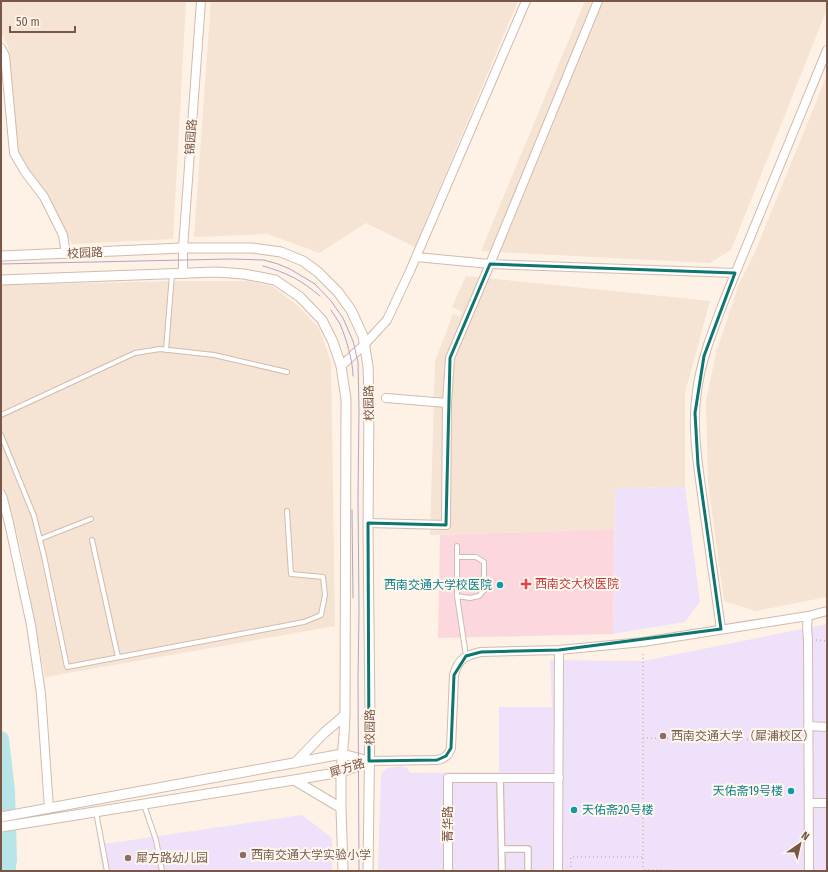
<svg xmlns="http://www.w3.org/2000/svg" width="828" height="872" font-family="'Fira Sans Condensed','Noto Sans SC',sans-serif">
<rect width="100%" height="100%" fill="#fdf2e5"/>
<path fill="#f5e3d3" d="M1 1H186L173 239 72 244 19 153 8 45 1 33Z
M211 1H518L415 247 366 223 319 253 268 234 194 237Z
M585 1H827V9L731 250 710 263 481 251Z
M827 75V597L756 611 724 601 708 482 706 401 716 353 739 284 755 252Z
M466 276 710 301 685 393V487L615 488 614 529 430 535 435 362 453 314 460 317 462 312 452 307Z
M182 281H249L272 286 297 305 319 328 331 362 335 626 45 677 20 545 8 501 1 484V285Z"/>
<path fill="#efe1fa" d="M685 487 700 602 685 622 613 634 615 488Z
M827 624V871H378L381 776 382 772 388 768 402 766 407 768 411 773 499 772V707H552L550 660 643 661Z
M302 815 332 838V871H103L98 845 152 837Z"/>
<path fill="#fcd7de" d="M614 529 613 634 438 638 440 535Z"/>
<path fill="#d6ecc2" d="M14 845 16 871H1V847Z"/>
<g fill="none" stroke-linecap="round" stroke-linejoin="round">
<path stroke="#b8e5e8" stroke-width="16" d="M1 739 7 791 9 860 7 871"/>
<defs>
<path id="service" d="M166 350 172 274
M1 415 135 353 160 349 214 355 287 372
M1 435 34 516 44 556 67 667 304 622 321 615 325 595 323 577 291 574 287 511
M40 539 91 519
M92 540 118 657
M457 546V596L466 656
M457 557H476L484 562V590L479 596 470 598 457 596
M144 805 156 840 162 871
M96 812 107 871"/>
<path id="pedestrian" d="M500 778 502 871
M502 849H528V871"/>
<path id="minor" d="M1 48 5 56 14 153 25 172 44 197 63 235 66 254
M416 257 490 264 735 273
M183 274V248L201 1
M341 366 364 345 387 320 410 271 526 1
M386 398 447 403
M1 494 3 499 9 523 31 625 41 694 49 808
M368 523 446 525 447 403 450 358 490 264 598 1
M808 616 807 627 808 640 809 871
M721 629C715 589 710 549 704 509 699 470 691 430 697 391 701 360 713 330 724 301L827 50
M808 726 827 727
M369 761 437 760C444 759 449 755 451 748L454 675C458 659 466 655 481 652L559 650 643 642 808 616 827 611
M809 803H827
M448 871V778H559
M558 871 559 650"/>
<path id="tertiary" d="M1 256 183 248H252L281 252 303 261 318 272 338 292 351 310 363 336 368 366 369 401 368 529 370 717 368 871
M1 280 216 272 244 274 275 280 300 297 322 320 333 342 341 366 346 399 345 715 344 735 341 772V808L343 871
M295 763 324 733 345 715
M294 780 341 808
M1 817 342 754 369 761
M1 827 294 780 341 772 368 762"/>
</defs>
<use href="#service" stroke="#d2bbad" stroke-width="6"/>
<use href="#pedestrian" stroke="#d2bbad" stroke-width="8"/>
<use href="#minor" stroke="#d2bbad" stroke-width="10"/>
<use href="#tertiary" stroke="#d2bbad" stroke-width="11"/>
<path stroke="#d9b19e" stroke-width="1.5" stroke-dasharray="1 3" stroke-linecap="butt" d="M816 640 827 641
M643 738 790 740
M644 870 686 871
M571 871V857H643
M643 871V651"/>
<use href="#service" stroke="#fff" stroke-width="4"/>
<use href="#pedestrian" stroke="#fff" stroke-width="5.5"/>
<use href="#minor" stroke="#fff" stroke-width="8"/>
<use href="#tertiary" stroke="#fff" stroke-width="9"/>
<path stroke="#b4a2c8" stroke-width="1" d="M1 264 230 259 264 260 278 264 290 269 315 284 331 301 343 318 353 341 358 362 359 409 358 496 359 611 358 678 359 871
M263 266C288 273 301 280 320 296
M331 310C334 315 337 319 340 324 346 338 353 361 353 376
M352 510 353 598"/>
</g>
<path fill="none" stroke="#0f766e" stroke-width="3" stroke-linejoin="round" d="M490 264 735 273 704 356 695 413 698 465 721 629 559 650 481 652 466 656 454 675 451 748 446 756 437 760 369 761 368 523 446 525 450 358Z"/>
<path fill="#e0444e" stroke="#fff6ec" stroke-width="1.5" d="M524 578h4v4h4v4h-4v4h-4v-4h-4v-4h4z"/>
<g fill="#0f9aa8" stroke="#fff6ec" stroke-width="1.5">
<circle cx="500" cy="585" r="4"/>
<circle cx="791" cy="791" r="4"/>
<circle cx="574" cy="810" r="4"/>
</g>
<g fill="#8d6e63" stroke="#fff6ec" stroke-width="1.5">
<circle cx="663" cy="736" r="4"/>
<circle cx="243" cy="855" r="4"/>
<circle cx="128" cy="858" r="4"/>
</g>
<g text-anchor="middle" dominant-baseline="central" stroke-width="4" stroke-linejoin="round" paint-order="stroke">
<g font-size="12" fill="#785648" stroke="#fff6ec">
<text transform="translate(191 137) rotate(-86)">锦园路</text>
<text transform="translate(85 253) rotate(-3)">校园路</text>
<text transform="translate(369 403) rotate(-91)">校园路</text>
<text transform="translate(370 727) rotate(-89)">校园路</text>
<text transform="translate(347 768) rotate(-17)">犀方路</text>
<text transform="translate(448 824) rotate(-90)">菁华路</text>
</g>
<g font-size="12" fill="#be3a42" stroke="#fff6ec" text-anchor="start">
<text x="535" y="584">西南交大校医院</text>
</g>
<g font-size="12" fill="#0d838f" stroke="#fff6ec" text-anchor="end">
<text x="492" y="585">西南交通大学校医院</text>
<text x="783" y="791">天佑斋19号楼</text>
<text x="582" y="810" text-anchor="start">天佑斋20号楼</text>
</g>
<g font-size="12" fill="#785e54" stroke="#fff6ec" text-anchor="start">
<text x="671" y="736">西南交通大学（犀浦校区）</text>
<text x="251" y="855">西南交通大学实验小学</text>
<text x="136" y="858">犀方路幼儿园</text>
</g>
</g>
<rect width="828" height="872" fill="none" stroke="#785648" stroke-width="4"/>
<g transform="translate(800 844) rotate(34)" stroke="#fff6ec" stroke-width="3" paint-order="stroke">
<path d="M0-3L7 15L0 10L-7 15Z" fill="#785648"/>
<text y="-6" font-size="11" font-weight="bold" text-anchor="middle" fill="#785648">N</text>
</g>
<path d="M10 26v6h65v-6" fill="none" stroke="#785648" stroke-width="2"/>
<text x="16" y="26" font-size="12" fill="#785648" stroke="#fff6ec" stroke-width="3" paint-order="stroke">50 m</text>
</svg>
